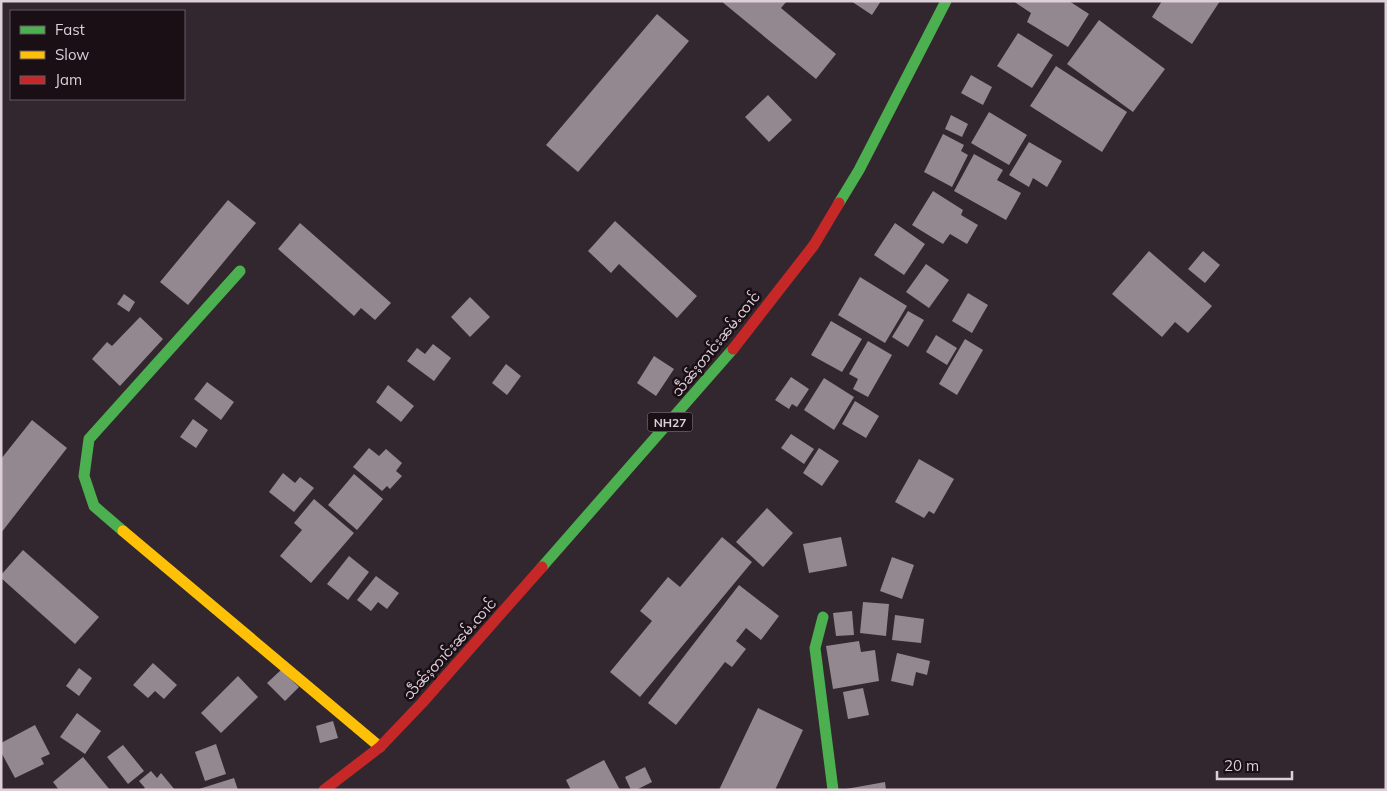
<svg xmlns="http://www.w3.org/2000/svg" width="1387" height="791" font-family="Mulish,'Noto Sans Myanmar',sans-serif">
<rect width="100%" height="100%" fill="#33272f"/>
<path fill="#93888f" d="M721 1H787L781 8 836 54 816 79Z
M851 1H881L872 15Z
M1013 1H1069L1089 14 1068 47 1027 22 1031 13Z
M1162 1H1220L1192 44 1152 17Z
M657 14 689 41 578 172 546 145Z
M1099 20 1165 69 1133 112 1067 64Z
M1018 33 1053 55 1032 88 997 66Z
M1056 66 1127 112 1102 152 1030 106Z
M971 75 992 87 983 105 961 93Z
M768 95 792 120 769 142 745 117Z
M989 112 1027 135 1009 165 971 143Z
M951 115 968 124 962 137 945 129Z
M943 134 964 145 961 151 968 155 952 187 924 172Z
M1029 142 1062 161 1047 187 1033 178 1029 187 1009 175Z
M974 154 1003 170 997 180 1021 193 1006 220 954 191Z
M933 191 963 210 961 215 978 225 967 244 950 234 943 244 912 225Z
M228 200 256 223 188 305 160 282Z
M615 221 697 296 677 318 619 264 611 273 588 251Z
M300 223 391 303 375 320 361 308 354 316 278 249Z
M895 223 925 244 904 275 874 255Z
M1149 251 1212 306 1188 333 1175 322 1162 337 1112 294Z
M1203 251 1220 265 1205 283 1188 269Z
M926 264 949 280 929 308 906 292Z
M860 277 907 306 885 343 838 315Z
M968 293 988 305 972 333 952 321Z
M124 294 135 302 129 312 117 304Z
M470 297 490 317 470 337 451 317Z
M908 311 924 320 908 347 892 337Z
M140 317 163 339 120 386 92 359 107 342 112 346Z
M831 321 862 339 842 372 811 355Z
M936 335 957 348 947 365 926 352Z
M965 339 983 350 957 395 939 384Z
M868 341 892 355 868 397 853 389 858 379 849 374Z
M433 344 451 358 434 381 407 361 417 348 425 354Z
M654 356 674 369 656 396 637 383Z
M506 364 521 376 507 395 492 383Z
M791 377 809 389 797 407 792 404 789 409 775 400Z
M824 378 854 397 834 430 804 410Z
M207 382 234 402 221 420 194 399Z
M388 385 414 406 401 422 376 402Z
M855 401 879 416 866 438 842 424Z
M193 419 208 430 196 448 180 437Z
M32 420 67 448 1 533V459Z
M791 434 814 449 804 464 781 448Z
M369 448 379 456 386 449 402 463 396 471 402 476 390 489 387 486 382 491 353 467Z
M819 448 839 461 822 486 803 473Z
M919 459 954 479 934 514 929 511 924 518 895 502Z
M283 473 295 483 300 477 314 488 294 512 269 492Z
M354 474 383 499 357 530 328 505Z
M314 499 354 533 311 583 280 556 302 530 294 523Z
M767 508 793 533 763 567 736 542Z
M722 537 752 562 640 697 610 672 652 621 640 611 668 577 680 587Z
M841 537 847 566 809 573 803 544Z
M23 550 99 617 75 644 1 578V575Z
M349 556 369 572 348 600 327 584Z
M892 557 914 565 902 599 880 591Z
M376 576 399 593 387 609 378 602 371 611 357 600Z
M739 585 779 616 761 640 746 628 736 641 746 649 732 667 725 662 676 725 648 703Z
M863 602 889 604 886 636 860 633Z
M852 611 854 635 836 636 833 613Z
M895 615 924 619 921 643 892 640Z
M859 641 861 652 875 650 879 681 833 689 826 646Z
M897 653 930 661 927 675 916 672 913 686 891 681Z
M153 663 177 685 164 699 155 691 148 698 133 685Z
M79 668 92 678 79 696 66 686Z
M281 670 299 687 285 701 267 683Z
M238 676 258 697 221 733 201 713Z
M863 688 869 715 848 719 843 692Z
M758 708 803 730 775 790H719Z
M77 713 101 731 85 754 60 737Z
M333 721 338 738 320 743 316 726Z
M35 725 50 754 41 758 44 764 15 778 1 752V743Z
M216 744 226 774 205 781 195 752Z
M123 745 144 771 128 784 107 757Z
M83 757 110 790H59L53 782Z
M604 760 620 790H571L566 780Z
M645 767 652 782 636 790H631L625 777Z
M151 771 157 778 161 773 175 790H142L145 788 139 781Z
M234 778 238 790H199V789Z
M885 782 886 790H847L846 789Z"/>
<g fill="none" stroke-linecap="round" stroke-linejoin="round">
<path stroke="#4caf50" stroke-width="11" d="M839 203 859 170 946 1
M123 531 94 506 84 476 89 439 240 271
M542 567 733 349
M823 617 815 648 833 790"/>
<path stroke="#ffc107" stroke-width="11" d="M123 531 380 747"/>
<path stroke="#c62828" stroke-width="11" d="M733 349 814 245 839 203
M324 790 380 747 422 703 542 567"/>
</g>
<g text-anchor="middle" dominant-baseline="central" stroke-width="5" stroke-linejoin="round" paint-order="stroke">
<rect fill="#190f15" stroke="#a2959d" stroke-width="1" x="647.5" y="412.5" width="45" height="19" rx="4"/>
<g font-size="12" font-weight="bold" fill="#ddced7">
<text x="670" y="422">NH27</text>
</g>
<g font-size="14" fill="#ddced7" stroke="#190f15">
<text transform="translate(716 344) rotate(-51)">သဵၼ်ႈတၢင်းၼမ်ႉၸၢင်</text>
<text transform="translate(450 649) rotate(-48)">သဵၼ်ႈတၢင်းၼမ်ႉၸၢင်</text>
</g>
</g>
<rect width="1387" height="791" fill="none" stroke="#ddced7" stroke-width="5"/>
<rect x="10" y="10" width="175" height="90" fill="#190f15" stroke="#675b63"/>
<rect x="20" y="26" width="25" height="8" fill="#4caf50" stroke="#675b63"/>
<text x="55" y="35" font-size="15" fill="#ddced7">Fast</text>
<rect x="20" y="51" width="25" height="8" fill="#ffc107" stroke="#675b63"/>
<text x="55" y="60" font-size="15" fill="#ddced7">Slow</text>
<rect x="20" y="76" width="25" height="8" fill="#c62828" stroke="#675b63"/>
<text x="55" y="85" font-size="15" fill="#ddced7">Jam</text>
<path d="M1217 771v8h75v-8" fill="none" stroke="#ddced7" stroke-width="2.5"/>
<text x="1224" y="771" font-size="15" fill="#ddced7" stroke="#190f15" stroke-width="4" paint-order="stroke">20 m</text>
</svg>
